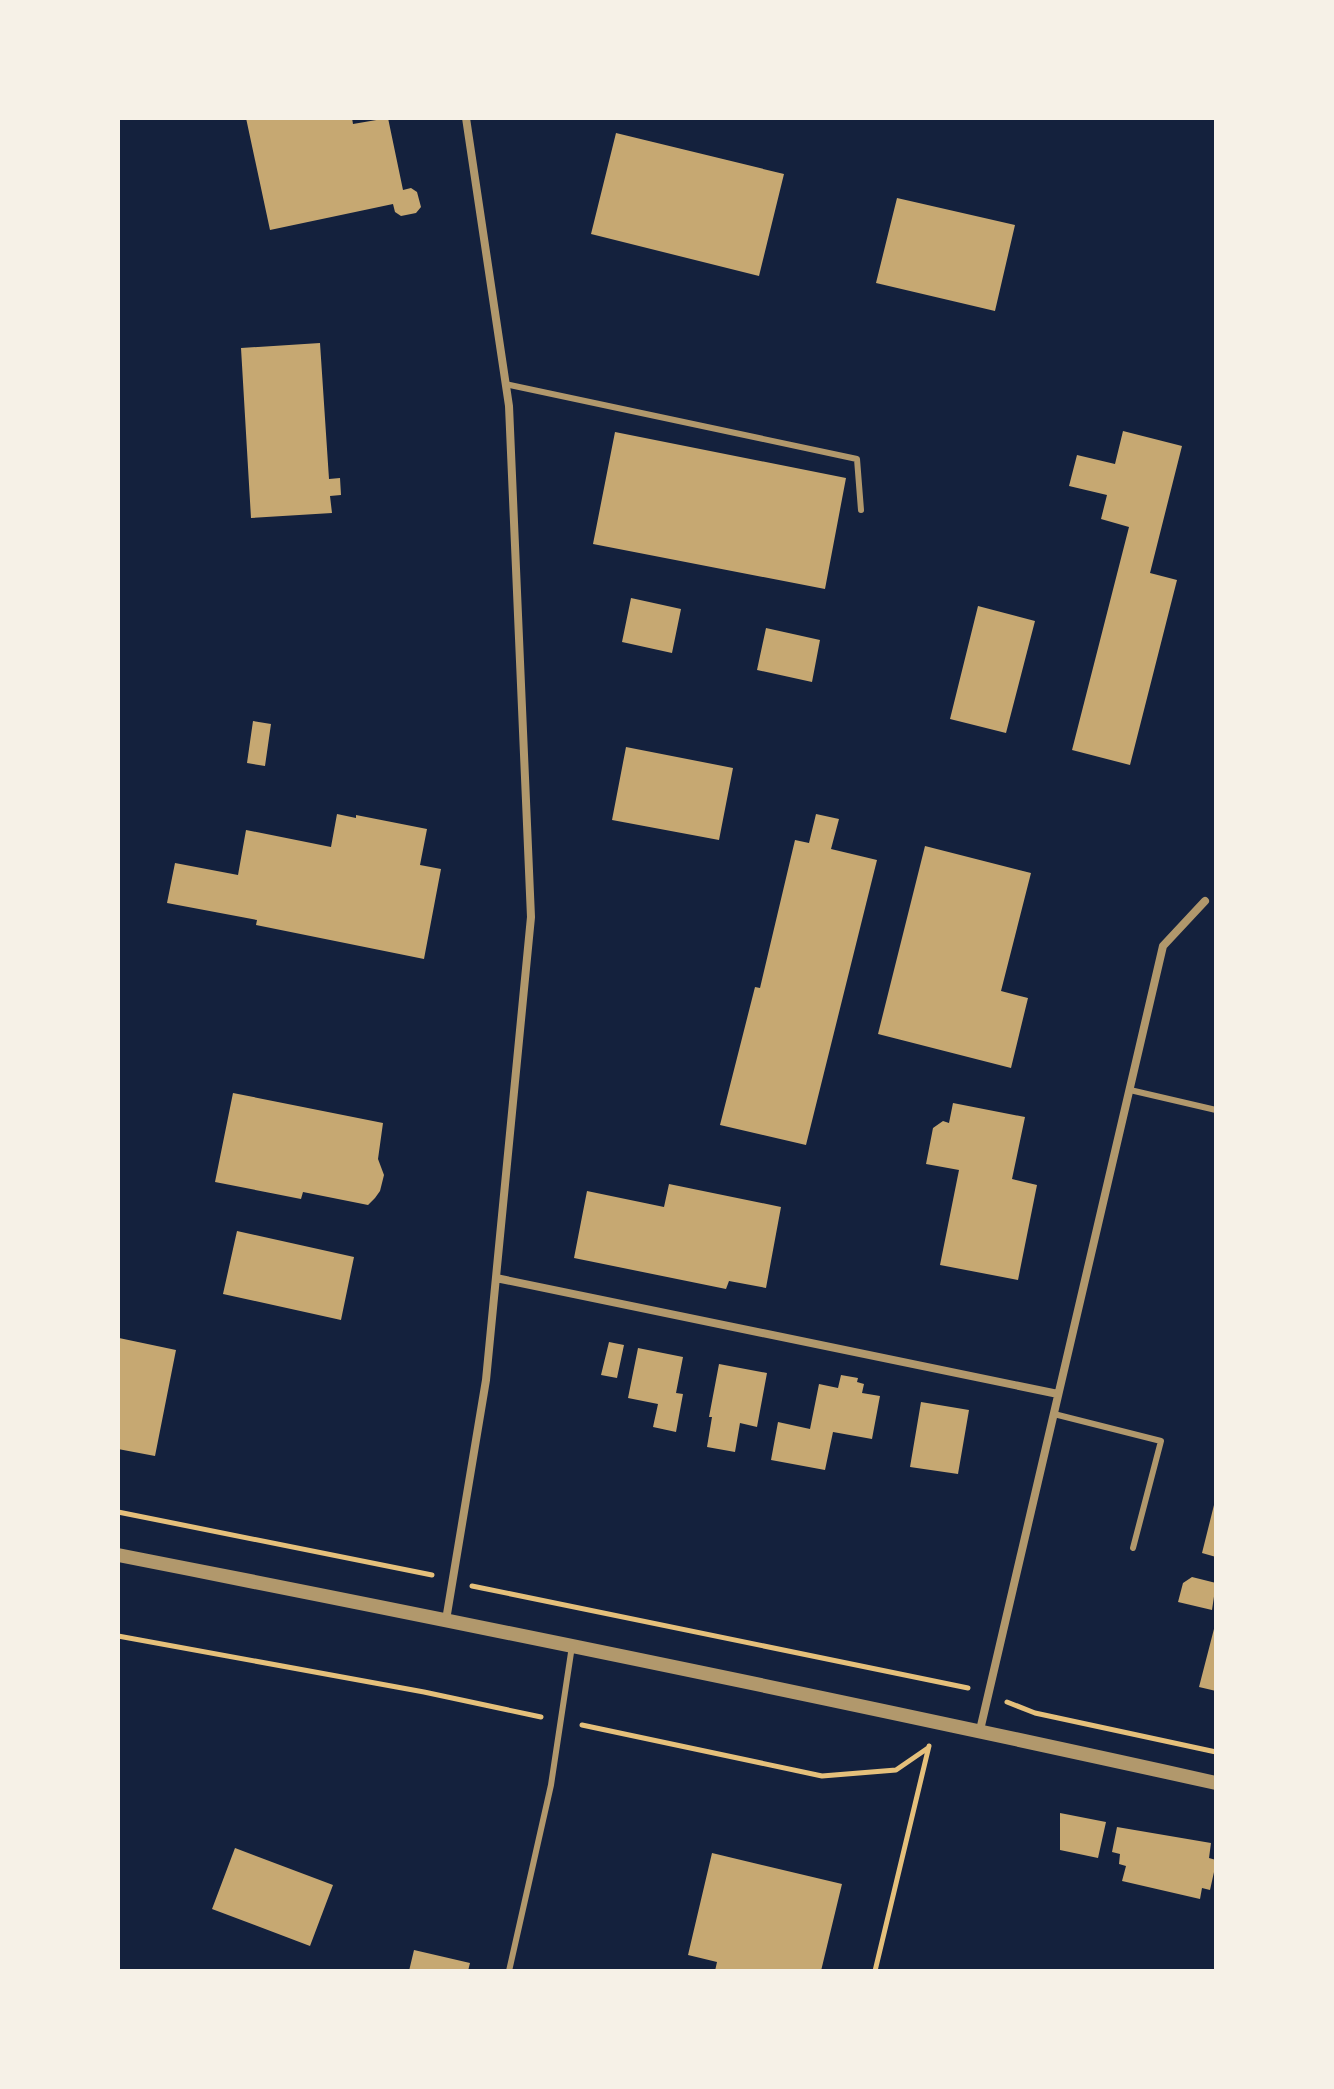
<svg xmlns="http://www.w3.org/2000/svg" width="1334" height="2089" font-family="'Roboto Condensed',sans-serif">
<rect width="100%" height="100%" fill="#14213d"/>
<path fill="#c6a872" d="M246 118H352L353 124 388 118 403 190 411 188 417 192 421 207 416 213 401 216 395 212 393 204 270 230Z
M616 133 784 174 759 276 591 234Z
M897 198 1015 225 995 311 876 283Z
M320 343 329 479 340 478 341 495 330 496 332 513 251 518 241 348Z
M1123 431 1182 446 1150 573 1177 580 1130 765 1072 750 1129 527 1101 519 1107 495 1069 486 1077 455 1115 464Z
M615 432 846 478 825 589 593 544Z
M631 598 681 609 672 653 622 642Z
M978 606 1035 621 1006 733 950 719Z
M766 628 820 640 812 682 757 670Z
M253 721 271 724 265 766 247 763Z
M626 747 733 768 719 840 612 820Z
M337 814 356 818V815L427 829 420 865 441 869 424 959 256 925 257 920 167 903 175 863 238 875 246 830 331 847Z
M816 814 839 819 831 849 877 860 806 1145 720 1125 755 987 760 988 795 840 809 843Z
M925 846 1031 873 1001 991 1028 998 1011 1068 878 1034Z
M233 1093 383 1123 378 1159 384 1175 380 1191 375 1198 368 1205 303 1192 301 1199 215 1182Z
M953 1103 1025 1117 1012 1179 1037 1185 1018 1280 940 1265 959 1170 926 1164 933 1128 943 1121 949 1123Z
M669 1184 781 1207 766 1288 729 1281 726 1289 574 1258 587 1191 664 1207Z
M237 1231 354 1257 341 1320 223 1294Z
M119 1338 176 1350 155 1456 118 1449Z
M609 1342 624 1345 617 1378 601 1375Z
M638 1348 683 1357 676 1393 683 1394 676 1432 653 1427 658 1404 628 1398Z
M719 1364 767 1373 757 1427 740 1423 735 1452 707 1447 712 1417H709Z
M841 1375 858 1378 857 1382 864 1384 862 1393 880 1396 872 1439 833 1432 825 1470 771 1460 778 1422 810 1429 819 1384 838 1388Z
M921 1402 969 1410 958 1474 910 1467Z
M1215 1501H1216V1557L1202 1553Z
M1192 1577 1216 1583 1212 1610 1178 1602 1183 1583Z
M1215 1625H1216V1691L1199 1687Z
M1060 1813 1106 1822 1098 1858 1060 1850Z
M1117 1827 1211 1843 1209 1858 1216 1860V1863L1210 1890 1202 1888 1200 1899 1122 1881 1126 1866 1119 1864 1120 1854 1112 1852Z
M235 1848 333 1885 310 1946 212 1909Z
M712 1853 842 1884 821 1971H715L717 1962 688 1955Z
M414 1950 470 1963 468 1971H409Z"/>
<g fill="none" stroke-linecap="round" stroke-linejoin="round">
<path stroke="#e5c07b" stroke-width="5" d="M118 1512 432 1575
M472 1586 968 1688
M118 1636 424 1692 541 1717
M1007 1702 1035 1713 1216 1752
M582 1725 822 1776 896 1770 928 1748
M875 1971 929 1746"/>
<path stroke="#b1986c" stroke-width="6" d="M505 384 857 459 861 510
M1130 1090 1216 1110
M1054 1414 1161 1441 1133 1548
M509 1971 551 1785 572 1646"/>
<path stroke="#b1986c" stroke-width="8" d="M496 1278 1058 1394
M446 1620 486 1380 531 917 509 406 466 118
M980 1730 1163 946 1205 901"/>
<path stroke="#b1986c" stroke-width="14" d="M118 1555C485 1627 851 1702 1216 1783"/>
</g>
<rect width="1334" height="2089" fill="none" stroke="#f6f1e7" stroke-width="240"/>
</svg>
